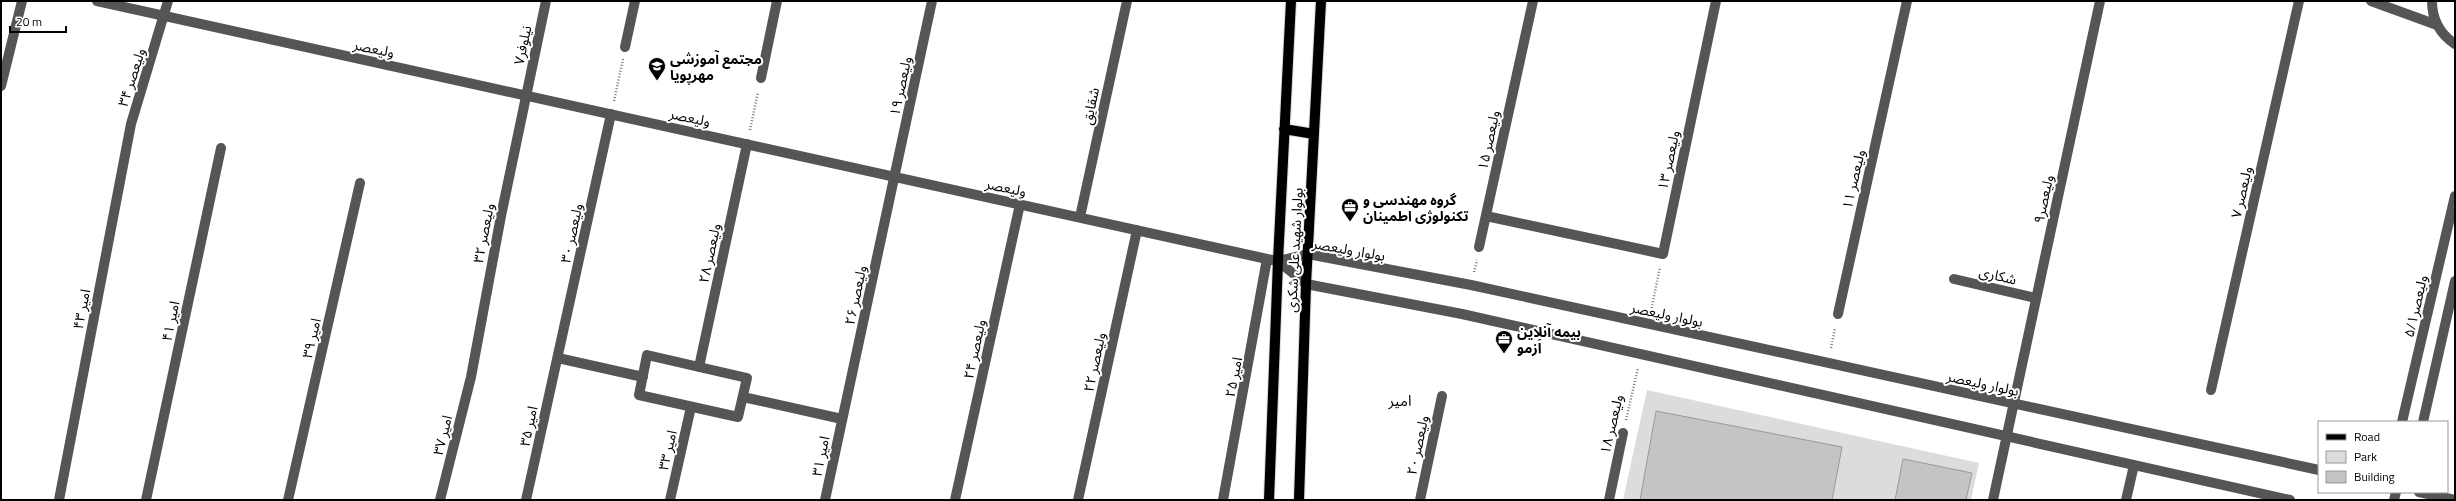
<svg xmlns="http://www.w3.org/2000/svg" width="2456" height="501" font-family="'Titillium Web','Noto Sans Arabic',sans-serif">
<rect width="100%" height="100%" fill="#fff"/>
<path fill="#dcdcdc" d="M1647 390 1979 463 1971 500H1623Z"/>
<path fill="#c4c4c4" stroke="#999" d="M1656 411 1842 447 1832 500H1640Z
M1903 459 1972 473 1966 500H1895Z"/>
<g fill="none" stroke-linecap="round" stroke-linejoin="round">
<defs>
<path id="major" d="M1284 129 1314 134
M1269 500 1278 261 1291 1
M1299 500 1306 284 1321 1"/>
</defs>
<use href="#major" stroke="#dbdbdb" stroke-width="12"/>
<path stroke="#777" stroke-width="2.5" stroke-dasharray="1 2" stroke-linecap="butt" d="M614 101 623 59
M750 130 758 92
M1474 272 1477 260
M1651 311 1660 267
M1831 348 1835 328
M1626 420 1638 368"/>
<path stroke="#555" stroke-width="10" d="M97 1 1267 259 1278 261 1308 254 1471 285 2319 470
M2371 1 2437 25
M2432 1C2432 19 2440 34 2455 44
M625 47 635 1
M761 78 777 1
M1 86 22 1
M1486 216 1663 254 1716 1
M1080 217 1127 1
M1479 247 1533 1
M1278 261 1306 284 1462 314 2290 500
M1954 279 2036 298
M1838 314 1907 1
M647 355 747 378 738 417 639 395Z
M558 358 643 377
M699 367 747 144
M2211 390 2299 1
M743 397 842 419
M2402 422 2455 196
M2423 422 2455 281
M2419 492 2455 500
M59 500 131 124 168 1
M146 500 221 148
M288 500 360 183
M440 500 471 377 501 216 546 1
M526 500 611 114
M670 500 691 407
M825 500 932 1
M955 500 1020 204
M1078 500 1137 230
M1223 500 1267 259
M1420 500 1442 396
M1609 500 1623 433
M1993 500 2100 1
M2126 500 2134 465
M2394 500 2396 492"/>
<use href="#major" stroke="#000" stroke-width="10"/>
</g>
<defs>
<symbol id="school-pin" viewBox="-11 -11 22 30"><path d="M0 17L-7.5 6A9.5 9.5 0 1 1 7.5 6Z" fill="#000" stroke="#fff"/><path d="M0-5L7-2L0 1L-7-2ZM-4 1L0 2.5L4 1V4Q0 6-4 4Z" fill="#fff"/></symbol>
<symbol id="office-pin" viewBox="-11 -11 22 30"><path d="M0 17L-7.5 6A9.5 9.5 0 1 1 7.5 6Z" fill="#000" stroke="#fff"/><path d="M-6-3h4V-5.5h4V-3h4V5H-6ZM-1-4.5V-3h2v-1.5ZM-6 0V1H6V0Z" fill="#fff"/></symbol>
</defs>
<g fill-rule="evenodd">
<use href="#school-pin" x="647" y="56" width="20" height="27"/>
<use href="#office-pin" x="1340" y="197" width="20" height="27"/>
<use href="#office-pin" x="1494" y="329" width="20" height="27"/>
</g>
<g text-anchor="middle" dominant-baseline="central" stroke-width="4" stroke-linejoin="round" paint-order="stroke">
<g font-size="14" fill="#000" stroke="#fff">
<text transform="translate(522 45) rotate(-78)">نیلوفر۷</text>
<text transform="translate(374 48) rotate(12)">ولیعصر</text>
<text transform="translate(131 77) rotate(-72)">ولیعصر ۳۴</text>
<text transform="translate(900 86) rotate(-78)">ولیعصر ۱۹</text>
<text transform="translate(1090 106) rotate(-78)">شقایق</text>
<text transform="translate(690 117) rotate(12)">ولیعصر</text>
<text transform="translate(1488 140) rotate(-78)">ولیعصر ۱۵</text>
<text transform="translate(1668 160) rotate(-78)">ولیعصر ۱۳</text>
<text transform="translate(1853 179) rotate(-77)">ولیعصر ۱۱</text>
<text transform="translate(1006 187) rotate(12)">ولیعصر</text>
<text transform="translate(2241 192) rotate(-77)">ولیعصر ۷</text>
<text transform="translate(2043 199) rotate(-78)">ولیعصر۹</text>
<text transform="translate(483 233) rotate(-79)">ولیعصر ۳۲</text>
<text transform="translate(571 233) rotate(-78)">ولیعصر ۳۰</text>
<text transform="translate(1349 249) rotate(10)">بولوار ولیعصر</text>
<text transform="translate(1294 250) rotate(-87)">بولوار شهید علی شکری</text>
<text transform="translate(709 253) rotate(-78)">ولیعصر ۲۸</text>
<text transform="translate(1998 275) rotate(13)">شکاری</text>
<text transform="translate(855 295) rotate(-78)">ولیعصر ۲۶</text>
<text transform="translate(2415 306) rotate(-77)">ولیعصر۵/۱</text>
<text transform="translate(81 309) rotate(-79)">امیر ۴۳</text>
<text transform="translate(1667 314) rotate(12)">بولوار ولیعصر</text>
<text transform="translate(170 321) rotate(-78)">امیر ۴۱</text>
<text transform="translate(311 338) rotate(-77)">امیر ۳۹</text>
<text transform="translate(974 349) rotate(-78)">ولیعصر ۲۴</text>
<text transform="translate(1094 362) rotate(-78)">ولیعصر ۲۲</text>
<text transform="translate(1233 377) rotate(-79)">امیر ۲۵</text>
<text transform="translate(1983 383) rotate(12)">بولوار ولیعصر</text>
<text transform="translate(1611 424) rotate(-77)">ولیعصر ۱۸</text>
<text transform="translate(528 426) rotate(-78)">امیر ۳۵</text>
<text transform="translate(442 435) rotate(-76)">امیر ۳۷</text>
<text transform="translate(1417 445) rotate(-78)">ولیعصر ۲۰</text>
<text transform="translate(667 450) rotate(-77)">امیر ۳۳</text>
<text transform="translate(820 456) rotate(-78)">امیر ۳۱</text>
</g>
<g font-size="14" font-weight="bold" fill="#000" stroke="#fff" text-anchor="start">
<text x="670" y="58">مجتمع آموزشی<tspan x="670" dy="16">مهرپویا</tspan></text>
<text x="1363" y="199">گروه مهندسی و<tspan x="1363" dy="16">تکنولوژی اطمینان</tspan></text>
<text x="1517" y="331">بیمه آنلاین<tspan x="1517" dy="16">اَزمو</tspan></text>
</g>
<g font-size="15" fill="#000" stroke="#fff">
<text x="1400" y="400">امیر</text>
</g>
</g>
<rect width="2456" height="501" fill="none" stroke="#000000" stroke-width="4"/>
<rect x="2318" y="421" width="130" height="72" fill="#ffffff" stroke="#999999"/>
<rect x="2326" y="434" width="20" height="6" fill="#000000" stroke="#999999"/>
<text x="2354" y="441" font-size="12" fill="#000000">Road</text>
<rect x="2326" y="451" width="20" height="12" fill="#dcdcdc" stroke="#999999"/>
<text x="2354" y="461" font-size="12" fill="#000000">Park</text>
<rect x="2326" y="471" width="20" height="12" fill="#c4c4c4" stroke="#999999"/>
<text x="2354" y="481" font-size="12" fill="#000000">Building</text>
<path d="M10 26v6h56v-6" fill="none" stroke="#000000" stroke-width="2"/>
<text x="16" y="26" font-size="12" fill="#000000" stroke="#ffffff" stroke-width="3" paint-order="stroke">20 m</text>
</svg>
